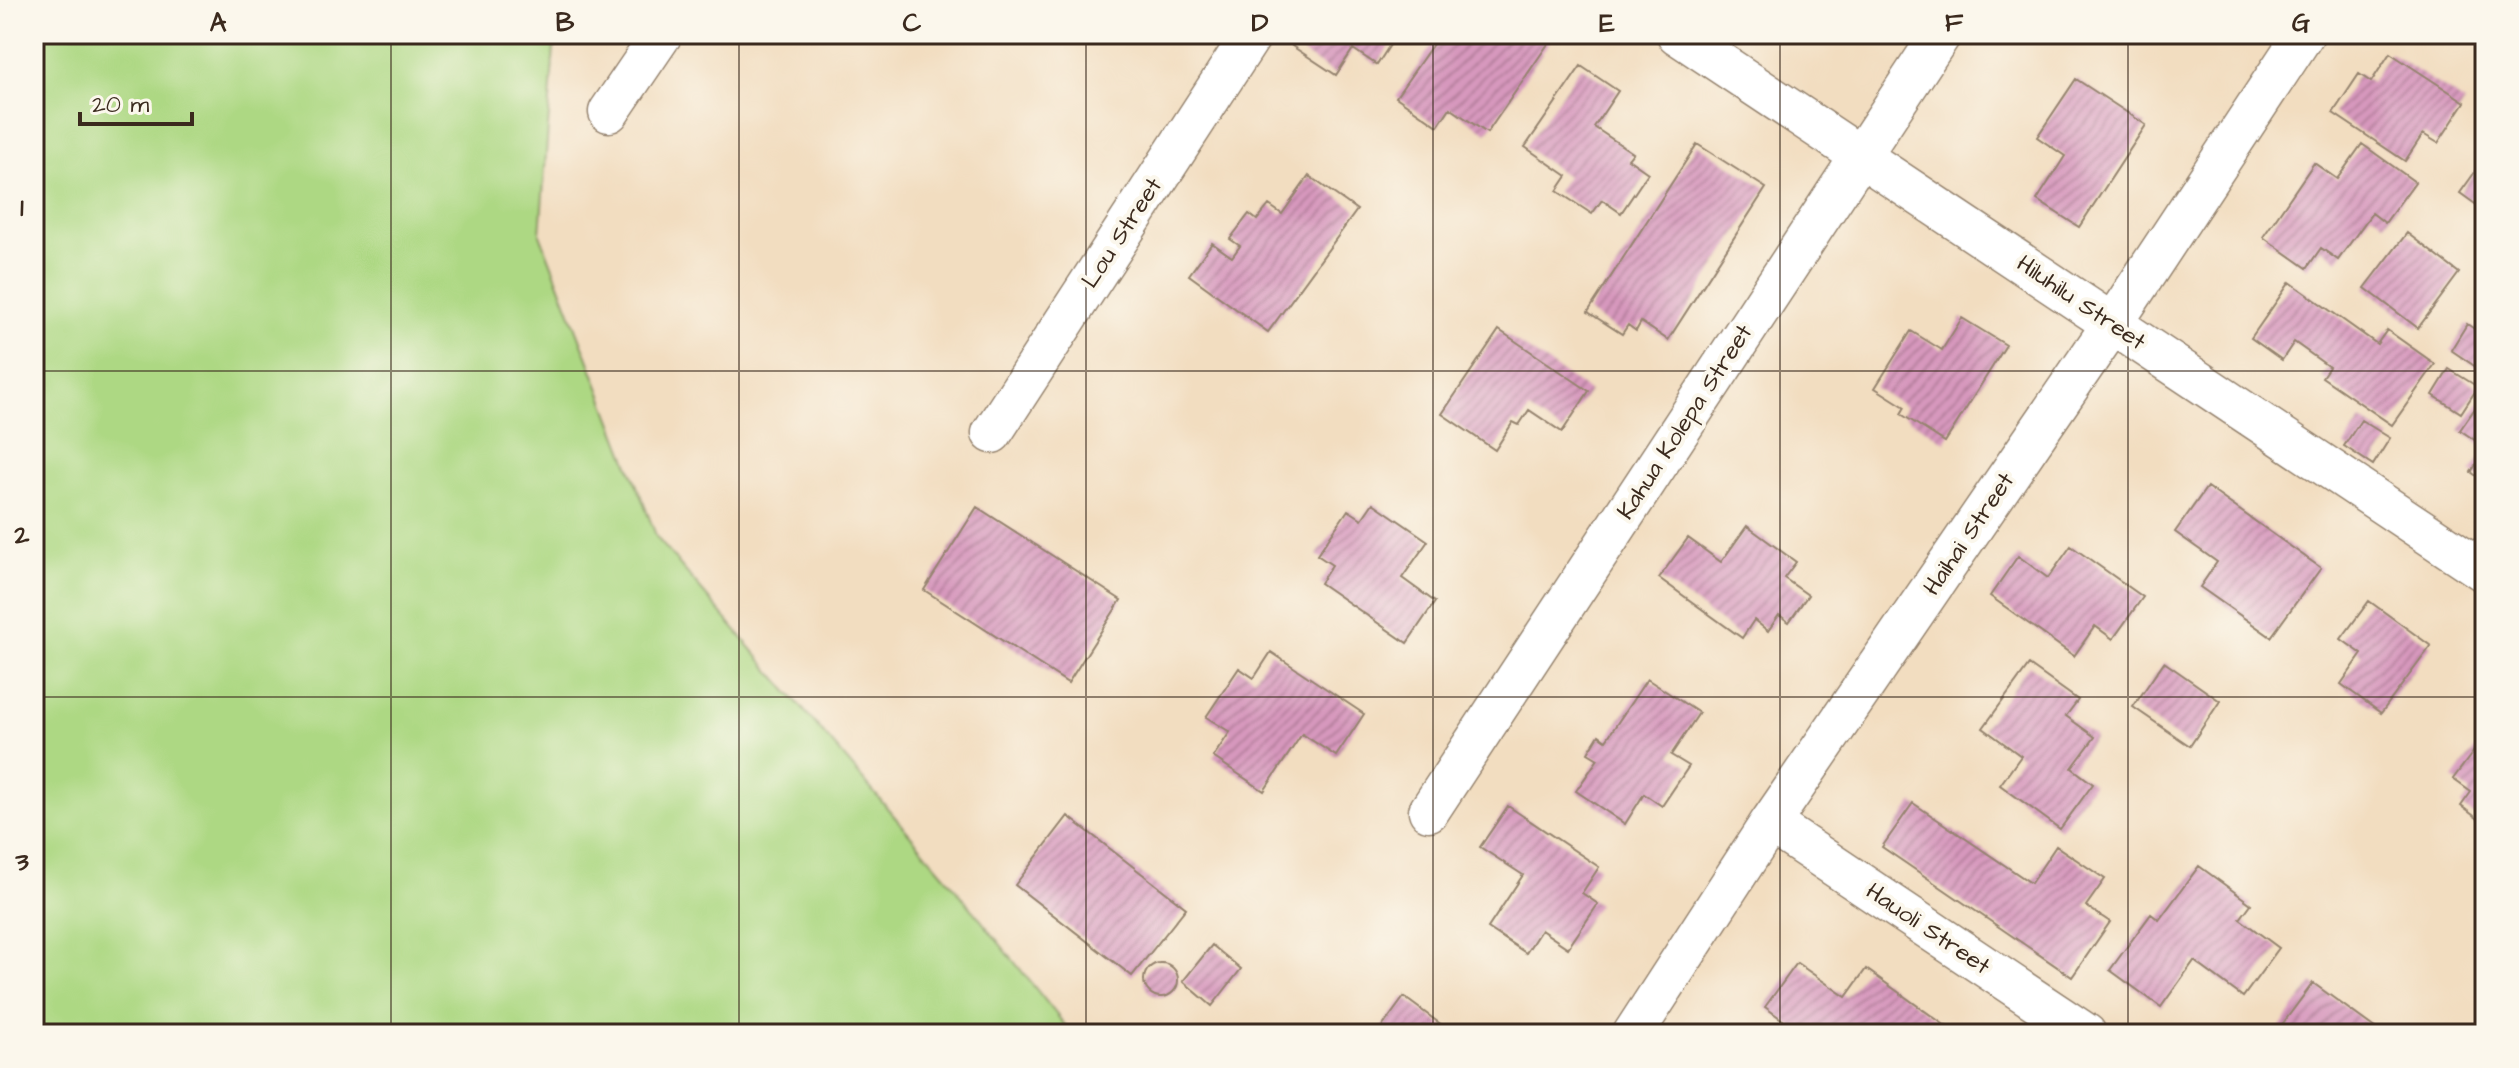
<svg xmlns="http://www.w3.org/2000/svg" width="2519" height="1068" font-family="'Architects Daughter',sans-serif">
<defs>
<pattern id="building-hatch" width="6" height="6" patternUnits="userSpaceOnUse" patternTransform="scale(2)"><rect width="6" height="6" fill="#d798bd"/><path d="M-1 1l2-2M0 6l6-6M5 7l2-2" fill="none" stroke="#b07c99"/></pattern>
</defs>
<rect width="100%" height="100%" fill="#fbf7ec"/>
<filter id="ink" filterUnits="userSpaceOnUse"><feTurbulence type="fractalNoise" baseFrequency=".0125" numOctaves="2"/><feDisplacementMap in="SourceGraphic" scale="16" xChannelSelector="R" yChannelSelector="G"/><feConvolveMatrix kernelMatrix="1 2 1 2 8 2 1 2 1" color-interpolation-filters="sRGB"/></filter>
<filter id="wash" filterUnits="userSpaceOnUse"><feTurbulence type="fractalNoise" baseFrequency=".006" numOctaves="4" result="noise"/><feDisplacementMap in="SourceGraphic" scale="32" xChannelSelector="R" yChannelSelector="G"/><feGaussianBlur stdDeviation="1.8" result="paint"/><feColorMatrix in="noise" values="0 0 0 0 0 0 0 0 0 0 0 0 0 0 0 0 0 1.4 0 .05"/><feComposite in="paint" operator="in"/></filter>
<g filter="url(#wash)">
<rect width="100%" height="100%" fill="#f2ddc0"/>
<path fill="#add883" stroke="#748150" stroke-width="2" d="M34 34H555L540 234 657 538 952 884 1072 1034H34Z"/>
<g id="blocks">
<path fill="url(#building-hatch)" d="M1299 34H1397L1377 65 1353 49 1336 75 1292 46Z
M1440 34 1465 36 1467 34H1482L1490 39 1493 34H1541L1550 41 1487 133 1450 108 1438 126 1396 97Z
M2390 53 2465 102 2438 143 2423 134 2405 161 2333 113 2359 74 2371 82Z
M1581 66 1618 91 1594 127 1633 153 1628 159 1648 173 1621 213 1602 200 1592 214 1557 191 1567 176 1525 147Z
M2076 79 2146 125 2079 227 2037 200 2065 156 2037 137Z
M1697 144 1766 188 1668 340 1641 322 1636 331 1628 325 1622 334 1588 312Z
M2362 144 2415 182 2385 223 2372 213 2338 260 2321 248 2307 268 2263 237 2314 163 2337 179Z
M2485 158V211L2460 193Z
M1309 176 1357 210 1268 332 1189 275 1212 243 1232 257 1240 246 1230 239 1249 214 1257 220 1269 205 1282 214Z
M2407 233 2459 273 2418 328 2365 288Z
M2290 282 2377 344 2387 330 2435 364 2392 425 2322 377 2329 367 2294 342 2282 360 2251 338Z
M1962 318 2006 345 1945 442 1901 414 1905 407 1875 388 1911 331 1942 350Z
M2467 324 2485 336V360L2479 369 2451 350Z
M1499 330 1589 391 1562 432 1529 410 1519 425 1513 422 1495 450 1442 414Z
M2449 369 2478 387 2461 413 2433 395Z
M2485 394V447L2460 430Z
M2361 420 2390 438 2373 465 2344 446Z
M2485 452V482L2471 472Z
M2207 487 2321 568 2271 637 2200 587 2217 562 2175 532Z
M1373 503 1428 541 1402 578 1435 602 1407 643 1320 583 1332 565 1317 555 1348 510 1362 519Z
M977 507 1121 600 1068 683 924 590Z
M1747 526 1796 562 1784 578 1808 595 1789 622 1779 615 1768 631 1754 620 1742 638 1659 578 1688 538 1721 562Z
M2071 546 2143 597 2113 639 2095 626 2074 656 1990 596 2018 556 2048 578Z
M2369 601 2431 646 2381 713 2341 684 2362 654 2341 639Z
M1271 652 1364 714 1336 756 1302 734 1264 791 1213 757 1230 732 1206 717 1239 668 1254 678Z
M2164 662 2220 701 2190 746 2133 707Z
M2029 665 2078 700 2066 716 2095 737 2072 768 2093 784 2060 829 2000 785 2021 756 1983 728Z
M1647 679 1699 713 1671 755 1689 766 1662 806 1644 794 1625 824 1576 791 1598 759 1588 753 1599 735 1606 740Z
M2485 736V824L2461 806 2471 792 2453 779Z
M1913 803 2031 883 2056 846 2105 879 2086 906 2110 922 2072 977 1882 847Z
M1508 806 1599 867 1582 893 1598 904 1568 948 1541 930 1526 953 1488 928 1523 875 1480 847Z
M1068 816 1186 908 1132 976 1015 885Z
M2199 866 2251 904 2240 919 2279 948 2243 997 2194 961 2161 1007 2110 970 2151 914 2159 920Z
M1212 945 1241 969 1212 1006 1183 981Z
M1797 963 1846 997 1866 969 1957 1034H1802L1765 1007Z
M1144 980a17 17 0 1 1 34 0a17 17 0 1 1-34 0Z
M2313 983 2383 1034H2275Z
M1404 997 1454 1034H1377Z"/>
</g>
</g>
<g filter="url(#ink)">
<use href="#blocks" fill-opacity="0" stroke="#96846f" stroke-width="2"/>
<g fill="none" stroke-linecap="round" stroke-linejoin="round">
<defs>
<path id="minor" d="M1677 34 2485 572
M609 112 662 34
M992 433 1252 34
M1429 811 1941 34
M1770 823 2086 1034
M1633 1034 1770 823 2113 323 2304 34"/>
</defs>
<use href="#minor" stroke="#96846f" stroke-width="43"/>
<use href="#minor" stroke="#fff" stroke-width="40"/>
</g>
</g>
<path fill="none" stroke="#3b2a1e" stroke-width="2" stroke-opacity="0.55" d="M391 34V1034M739 34V1034M1086 34V1034M1433 34V1034M1780 34V1034M2128 34V1034M34 371H2485M34 697H2485"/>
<g text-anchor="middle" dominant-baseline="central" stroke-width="8" stroke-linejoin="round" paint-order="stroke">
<g font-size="24" fill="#3b2a1e" stroke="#fbf7ec">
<text transform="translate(1122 233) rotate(-57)">Lou Street</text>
<text transform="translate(2081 303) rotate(34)">Hiluhilu Street</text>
<text transform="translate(1685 422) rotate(-57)">Kahua Kolepa Street</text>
<text transform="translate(1969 534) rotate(-56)">Haihai Street</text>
<text transform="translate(1928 929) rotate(34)">Hauoli Street</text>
</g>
</g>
<rect width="2519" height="1068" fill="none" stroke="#fbf7ec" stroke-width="88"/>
<path d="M80 112v12h112v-12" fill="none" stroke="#3b2a1e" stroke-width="4"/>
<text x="92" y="112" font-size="24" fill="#3b2a1e" stroke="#fbf7ec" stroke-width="6" paint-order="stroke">20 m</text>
<rect x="44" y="44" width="2431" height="980" fill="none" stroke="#3b2a1e" stroke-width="3"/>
<g font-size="26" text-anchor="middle" font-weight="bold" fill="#3b2a1e">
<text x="218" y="31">A</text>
<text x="565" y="31">B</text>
<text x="912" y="31">C</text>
<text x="1260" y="31">D</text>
<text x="1607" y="31">E</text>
<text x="1954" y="31">F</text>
<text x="2301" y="31">G</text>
<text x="22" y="216">1</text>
<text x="22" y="543">2</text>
<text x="22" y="870">3</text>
</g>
</svg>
